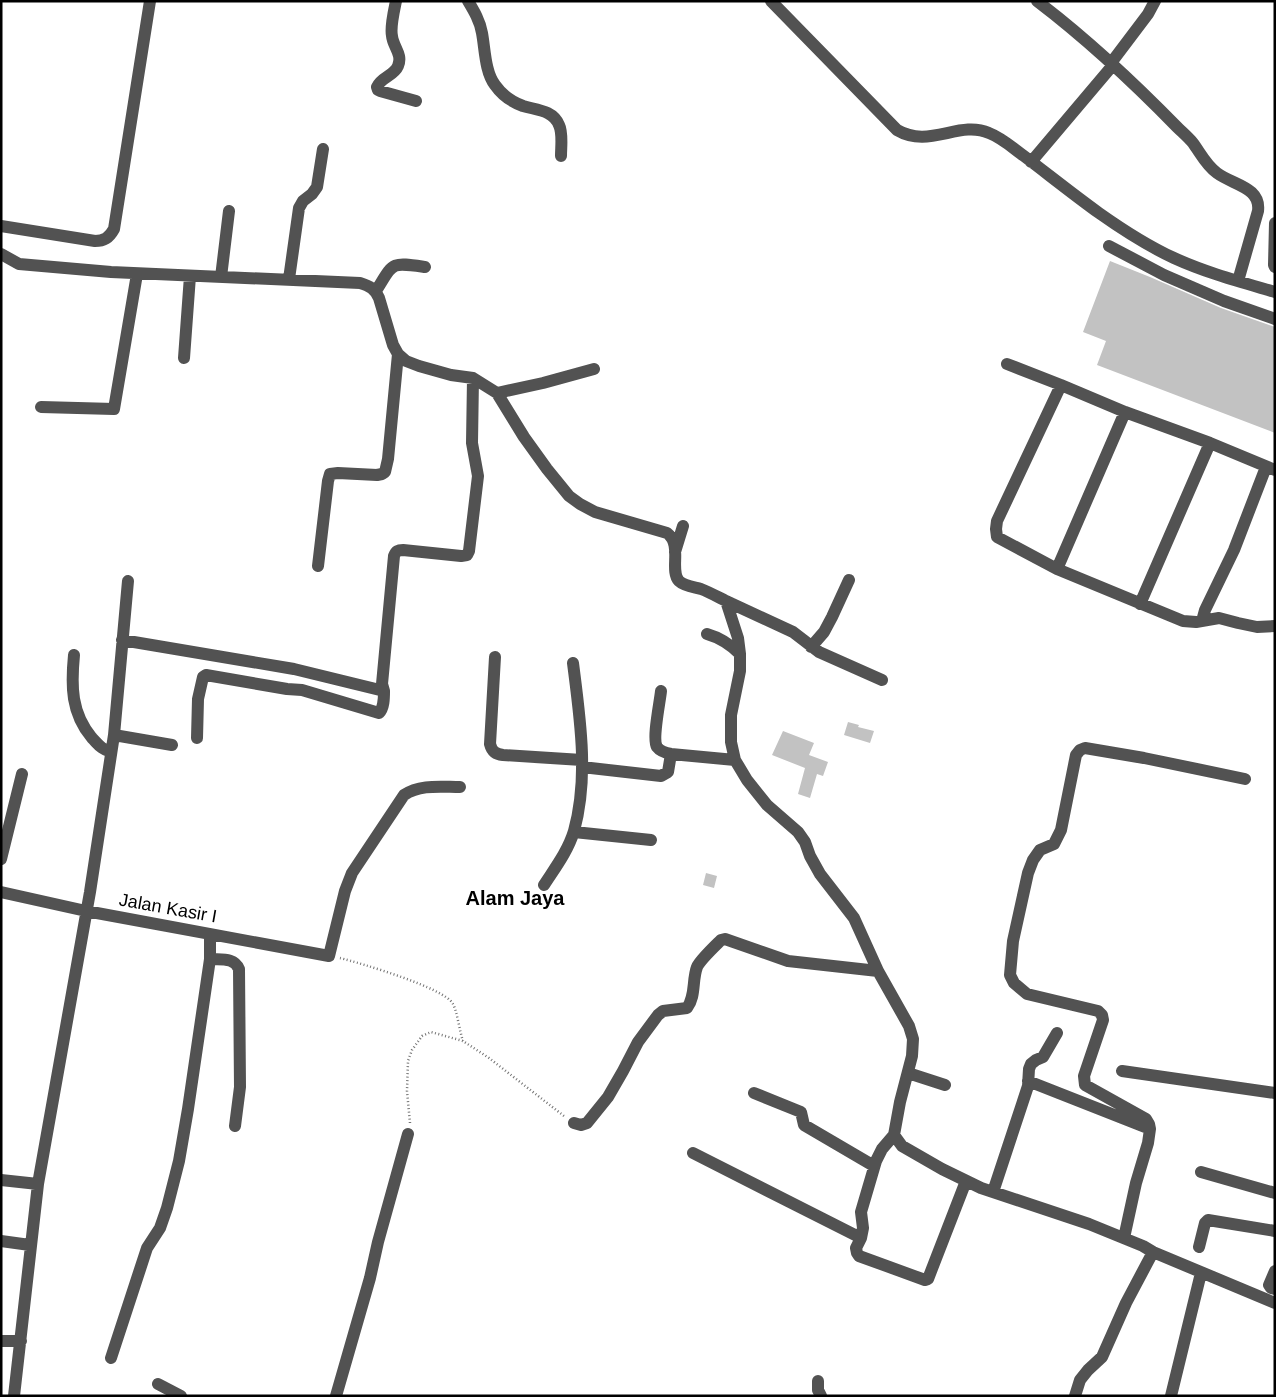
<svg xmlns="http://www.w3.org/2000/svg" width="1276" height="1397" font-family="Arial,sans-serif">
<rect width="100%" height="100%" fill="#fff"/>
<path fill="#c2c2c2" d="M1110 261 1150 277 1221 308 1275 327V433L1097 365 1106 341 1083 332Z
M848 722 859 725 858 727 874 731 870 743 844 735Z
M783 731 814 743 809 755 828 762 823 776 817 774 810 798 798 794 805 768 772 755Z
M706 873 717 876 714 888 703 885Z"/>
<g fill="none" stroke-linecap="round" stroke-linejoin="round">
<path stroke="#747474" stroke-width="2.5" stroke-dasharray="1 2.5" stroke-linecap="butt" d="M340 958C360 963 445 988 453 1004 457 1011 460 1033 463 1041
M410 1123 407 1091 408 1061 412 1050 422 1036 431 1032 463 1041 489 1058 564 1116"/>
<path stroke="#525252" stroke-width="12" d="M396 1C394 11 390 27 392 36 393 47 403 54 398 66 394 76 381 77 377 87L378 90 380 91 416 101
M468 1C474 11 480 21 482 33 485 49 485 72 495 85 502 95 512 102 523 106 536 110 553 110 559 125 563 133 561 146 561 156
M771 1 897 130C929 149 959 120 989 133 1002 138 1013 148 1024 156 1049 175 1074 195 1099 213 1123 230 1148 246 1174 258 1207 273 1241 282 1275 292
M1037 1C1087 39 1133 82 1177 127 1182 132 1188 137 1193 143 1201 154 1206 165 1217 173 1233 185 1261 187 1258 211L1238 281
M1111 63 1148 14 1155 1
M1031 162 1113 65
M1275 223 1274 265 1275 267
M1 226 95 241C104 241 109 238 114 229L150 1
M1109 246 1164 275 1224 301 1275 319
M1 254 19 264 111 272 360 283C370 286 375 289 379 298L393 345 398 354 406 361 419 366 451 375 473 378 497 393 524 437 547 469 569 496 580 504 595 512 667 533C683 545 669 570 679 581 684 586 694 587 701 589 709 592 718 597 726 601L738 638 740 654V671L731 715V742L735 760 747 780 767 805 798 832 805 842 810 856 820 874 854 918 878 971 909 1026 913 1039 912 1056 900 1102 894 1135 902 1146 942 1169 981 1188 1089 1224 1143 1246 1153 1252 1275 1303
M221 277 229 211
M289 279 299 208 303 201 312 194 317 187 323 149
M376 291C394 262 390 262 425 267
M184 358 190 276
M1007 364 1061 385 1125 412 1210 443 1275 470
M1061 385 997 521 996 529 997 537 1057 569 1183 621 1196 622 1219 618 1238 623 1257 627 1275 626
M497 393 543 383 594 369
M41 407 114 409 137 274
M675 552 683 526
M318 566 328 481 330 474 338 473 377 475 382 474 385 472 388 459 398 354
M1057 569 1125 412
M726 601 793 632 819 652 882 680
M1140 604 1210 443
M1202 621 1205 610 1234 550 1266 467
M707 634C721 638 730 644 740 654
M122 640 294 669 384 691 382 684 394 556C396 551 398 550 403 550L461 556 467 555 469 551 478 476 472 443 473 378
M811 647 824 632 832 617 849 580
M74 655C71 686 71 713 92 738 99 745 101 749 111 752
M495 657 490 744C492 752 496 754 503 755L582 760
M661 691C660 702 652 739 657 747 660 751 666 753 671 754L735 760
M114 735 172 745
M197 738 198 699 203 677 206 675 287 689 302 690 379 713C384 708 384 698 384 691
M582 767 661 776 668 772 671 754
M574 832 651 840
M1 859 22 774
M544 885C555 868 568 851 574 831 589 777 580 718 573 663
M1 892 86 911 329 956 345 891 352 873 404 795C420 784 441 787 460 787
M210 959C221 960 234 957 239 969L240 1087 235 1126
M1122 1071 1275 1093
M908 1073 945 1085
M1028 1081 1150 1129
M754 1093 801 1112 804 1125 874 1166
M574 1123 581 1125 587 1123 608 1097 623 1071 638 1042 658 1015 663 1011 687 1008C696 996 692 980 697 967 700 960 715 946 721 940L725 939 788 961 878 971
M894 1135 882 1149 876 1161 861 1212 863 1228 861 1238 856 1248 857 1253 859 1256 925 1280 928 1279 966 1181
M693 1153 861 1238
M1201 1172 1275 1193
M1 1180 38 1184
M993 1192 1028 1086 1029 1069 1031 1064 1036 1060 1043 1057 1057 1033
M1124 1238 1136 1183 1148 1143 1150 1129 1149 1124 1146 1119 1085 1085 1084 1076 1103 1020 1102 1015 1098 1011 1027 994 1014 983 1010 975 1013 941 1028 873 1033 860 1040 850 1054 844 1061 830 1076 755 1080 750 1085 748 1144 758 1245 779
M1 1241 30 1245
M1199 1247 1205 1223 1208 1220 1275 1231
M1275 1271 1269 1285 1271 1288 1275 1289
M1 1341H21
M111 1358 147 1248 160 1228 167 1208 179 1161 188 1109 210 959V934
M818 1381V1390L821 1396
M158 1384 181 1396
M14 1396 38 1184 90 892 114 735 128 581
M336 1396 370 1278 378 1242 408 1134
M1075 1396 1080 1380 1088 1370 1102 1357 1126 1303 1153 1252
M1171 1396 1201 1273"/>
</g>
<g text-anchor="middle" dominant-baseline="central" stroke-width="4" stroke-linejoin="round" paint-order="stroke">
<g font-size="18" fill="#000" stroke="#fff">
<text transform="translate(168 908) rotate(10)">Jalan Kasir I</text>
</g>
<g font-size="20" font-weight="bold" fill="#000" stroke="#fff">
<text x="515" y="898">Alam Jaya</text>
</g>
</g>
<rect width="1276" height="1397" fill="none" stroke="#000000" stroke-width="5"/>
</svg>
